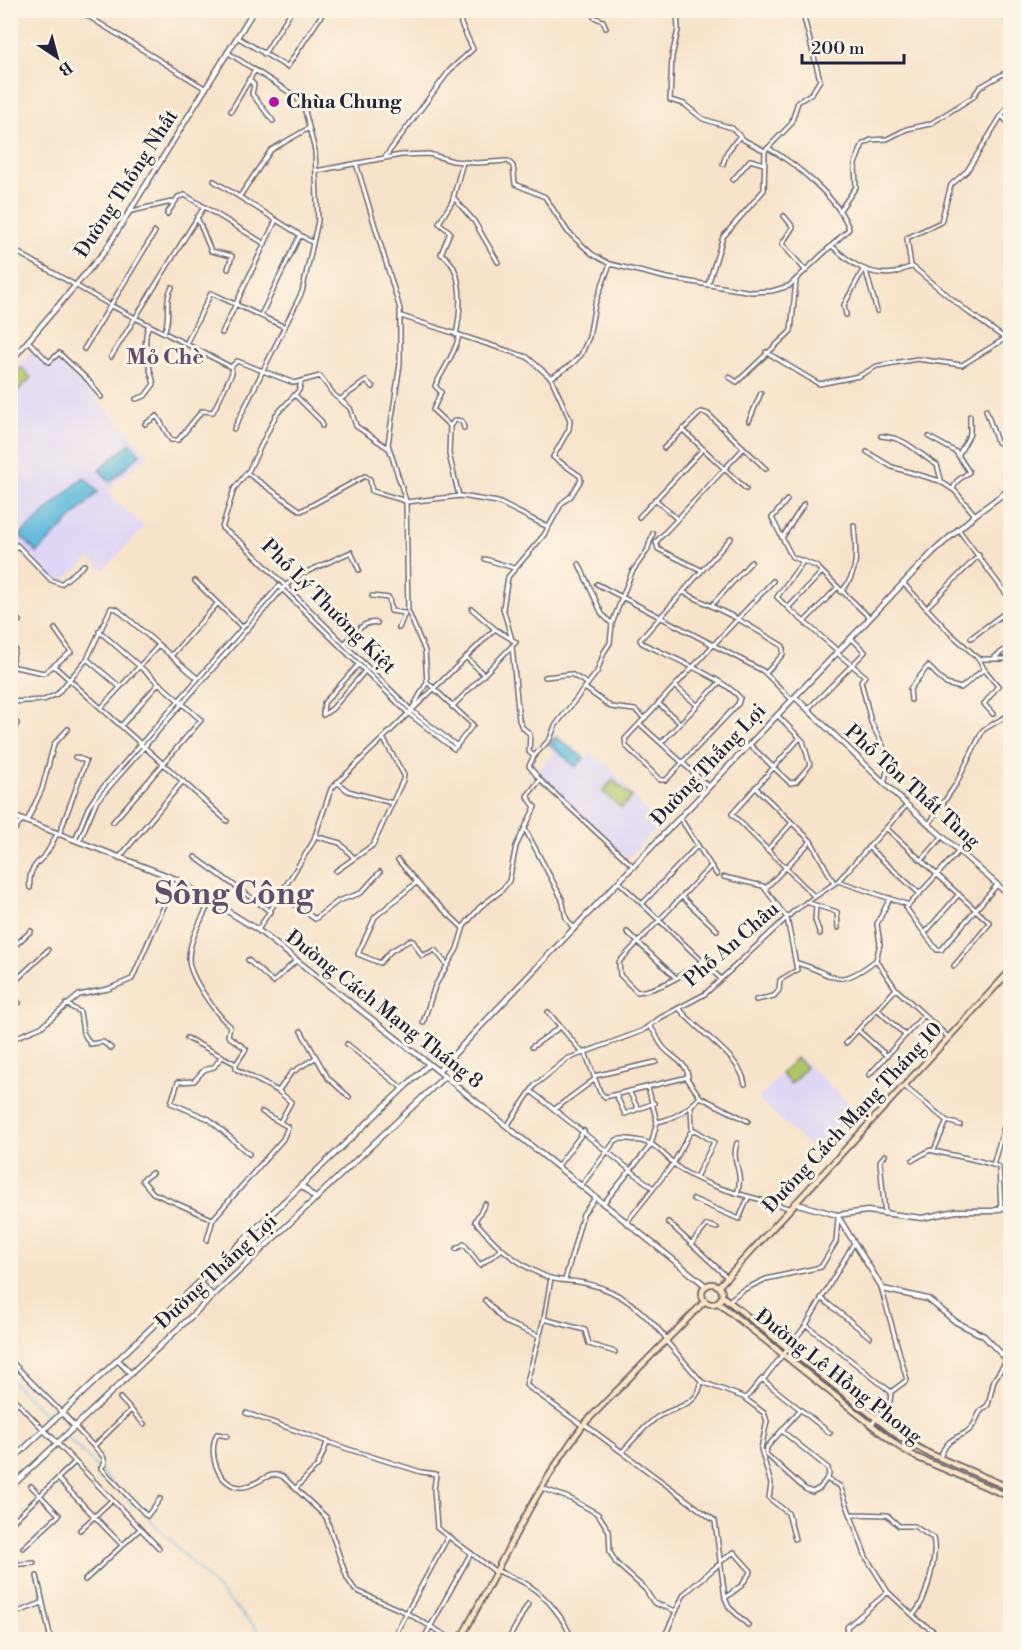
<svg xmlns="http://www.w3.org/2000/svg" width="1021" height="1650" font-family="'Libre Bodoni',serif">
<rect width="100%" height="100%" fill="#fcf5e5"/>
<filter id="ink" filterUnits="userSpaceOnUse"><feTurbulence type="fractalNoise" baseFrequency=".0167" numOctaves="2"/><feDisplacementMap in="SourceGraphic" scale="12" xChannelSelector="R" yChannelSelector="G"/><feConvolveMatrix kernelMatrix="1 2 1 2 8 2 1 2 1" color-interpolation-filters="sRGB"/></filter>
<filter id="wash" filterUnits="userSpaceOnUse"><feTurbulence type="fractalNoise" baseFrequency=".008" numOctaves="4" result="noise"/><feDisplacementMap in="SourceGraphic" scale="24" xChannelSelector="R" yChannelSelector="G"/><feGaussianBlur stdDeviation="1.35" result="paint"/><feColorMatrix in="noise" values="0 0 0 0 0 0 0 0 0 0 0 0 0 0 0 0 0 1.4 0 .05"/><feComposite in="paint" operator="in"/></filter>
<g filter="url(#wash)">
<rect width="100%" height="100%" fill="#f7e3ca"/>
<path fill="#dfd5f5" d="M32 350 48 364 56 357 149 454 106 492 144 527 104 570 90 558 62 582 53 580 11 535 10 373Z
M557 736 587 757 590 754 610 766 658 826 628 858 537 774 554 752 548 745Z
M798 1056 856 1110 838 1129 846 1137 838 1145 830 1138 816 1153 758 1099Z"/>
<path fill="#b0c468" stroke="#697352" stroke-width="1.5" d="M22 368 31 378 13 395 11 392V378Z
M613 780 632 797 621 808 602 791Z
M796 1058 806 1067 791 1084 781 1074Z"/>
<path fill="#5ebadc" stroke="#406e8c" stroke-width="1.5" d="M130 443 140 454 110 482 99 470Z
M84 477 98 492 37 553 20 535Z
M556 737 584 758 576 767 549 744Z"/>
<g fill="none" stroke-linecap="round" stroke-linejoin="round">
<path stroke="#5ebadc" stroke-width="1.5" d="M10 1379 47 1417
M67 1437 134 1505
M146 1516 268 1640"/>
</g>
</g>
<g filter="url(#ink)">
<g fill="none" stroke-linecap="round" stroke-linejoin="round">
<defs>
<path id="minor" d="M78 10 206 89
M592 10 594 17 603 21 606 28
M677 10 678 30 672 56 670 100 684 104 703 119 732 128 744 140 765 151
M237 37 287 67 325 10
M227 52 295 96 304 107 315 151 318 221 302 292 234 429
M264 54 292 10
M249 79 254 85 252 94 273 121
M231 111 255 70
M1003 117 1010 126
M385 157 450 70 473 49 461 24 460 10
M723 164 727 152 740 136
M316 171 401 155 429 154 453 161 476 163 508 161 513 166 515 184 545 197 568 232 592 254 610 264 667 278 752 292 772 291 789 286 849 229C839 199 796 164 768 148
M733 180 750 160 764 164
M214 181 313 243
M240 196 271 150 309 128
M454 198 474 221 498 262
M840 210 856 187 855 164 863 144 871 140 887 139 907 129 930 124 973 97 980 87 1010 70
M132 211 176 201
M167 214 178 197 185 195 265 244
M784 216 793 227 782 244 806 271
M197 217 211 251 232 256 228 269
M832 246C850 263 869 277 895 273 902 271 906 267 913 267L968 312 1003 337 1010 339
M10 248 110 305 231 367 232 373 213 412 202 411 178 440H171L157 416 145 424
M911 266 907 238 941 222 951 185 967 171 1010 102
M866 271 877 311
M708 285 723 237 764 190 765 151 791 124 798 102 812 93 820 80 802 10
M261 315 300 235
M846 315 844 305 863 270
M401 316 527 357 551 378 570 420 569 429 553 457 580 476 581 480 571 496 562 503 544 535 508 577 503 608 512 640
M164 332C172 317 163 302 172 287
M222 333 276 220
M456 335C461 311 465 267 441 254L450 232 439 223 452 202 463 162
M459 336C455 354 444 368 435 386L441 392 433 410 450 426 455 420 462 421 464 428
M28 341 49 362 59 353 88 380 101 397
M186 344 211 293 285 327
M84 349 155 232
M766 352 819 384 859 376 877 366 917 359 962 365 1006 338
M111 357 204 207
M231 367 237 361 294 383 320 376 334 395 350 408 356 426 388 448
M729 377 737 382 791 331 796 281
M551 378 572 364 581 355 589 337 595 304 610 264
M301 383 299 390 276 415 249 470 234 489 222 528 242 543 412 711 457 746
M295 395 322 422V426
M136 399 145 396 154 384C149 366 141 342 149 325
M341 399 366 381 373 387
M986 410 997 442 1002 444 1010 442
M749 421 761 393
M450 426 449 454 459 496
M682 429 746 489
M881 436C908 438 914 451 937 465L942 483
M929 437 956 452 969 472 957 481 953 489
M664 448 701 412 708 414 766 469
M867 452 892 467 940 481 955 491 975 515
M959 454 970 434V416
M247 473 301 511 365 476 370 479 372 491 406 501
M655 499 677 519
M787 500 772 518 792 557 816 566 870 618
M406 502 461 496 498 502 548 527
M639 517 703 449
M958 529 1010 599
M731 538 640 640 642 643C664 654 727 680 740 698L738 704 666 780H660L626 746 625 739 690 670 692 668C719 639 746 610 773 581
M782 538 804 504
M10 556 17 545 51 580 61 584 84 565
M485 559 514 568
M802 563 777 597 788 608 822 572
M579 564 602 614 612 624
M701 570 658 549 656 542 744 448
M195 581 242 627
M903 583 950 633 979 659 984 669 998 686 984 704 993 714
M597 584 763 671 792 700
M279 586 408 713 454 749 473 725 427 682 425 651 408 611 406 501 388 444 400 364V309L356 163
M683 592 738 619 783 646V654L766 673
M841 592C860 572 856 550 854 525
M372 596 389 598 391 611 404 613
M712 605 751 562
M927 607 979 555
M788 608 838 651
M10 609 19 621
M805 621 837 588
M399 628 405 613
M99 631 201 720 113 822
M971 638 1010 609
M344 644C353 635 363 620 377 623
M10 646 15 649 11 665
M512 646 519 720 522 727 530 734 529 752 534 756
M837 653 865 676 861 681 871 722 890 760 884 783
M171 656 217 604
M466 657 484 675
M995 657 1010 646
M87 659 120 687
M980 659H1010
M10 666 44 673 71 652 55 629
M54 666 227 821
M545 677 571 674 588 684
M675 686 697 705
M585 688 611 707 635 710 644 718
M911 700 910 689 928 666 946 684 961 688 984 669
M10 702 44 700 57 694 87 659 111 608 117 609 197 678
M658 703 680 723
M452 707 516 642 495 629 472 609
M101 708 159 645
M412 709 427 682
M808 709 865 652 851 638
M323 715 324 703 358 665
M323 715 332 709 365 671
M640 724 709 787
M121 726 159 683
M800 738 732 814 814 896
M10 740 17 723
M661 743 719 683
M750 745 790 783 796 782 810 765 803 741 777 715
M337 782 348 791 392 803
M755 787 811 841 834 883
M680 818 717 875
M27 821 42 789 54 744 68 729
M929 824 956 784 983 730 1010 714
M886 828 990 923 954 966
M525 829 562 899 566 918 574 929
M59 835 86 761 75 757
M10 836 22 820
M315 836 340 843 353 857
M75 840 88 808 98 793 279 586
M79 842 96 802 285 586 300 575 351 552 359 570
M868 847 920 894
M767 850 792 823
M959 851 906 908 937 950H941L997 885
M195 857 271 912
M119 858 183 781
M398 860 427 894 463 928
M922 860 943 836
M634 867 540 780 529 766 534 756 550 739 555 726 597 672 604 652 610 643 612 624 623 595 632 572 647 551 653 533
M336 871 373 845 403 780 404 775 383 738
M724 877 763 886 787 918 797 970 780 980 779 990 774 996 756 1000
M838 881 909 905
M417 882 375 917 358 954 380 963 391 951 410 940 413 941 422 956 435 950 447 965
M619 882 721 979
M30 888C28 871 34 866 45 855 50 849 53 841 57 834
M766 888 811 841
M282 895 315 919 338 901 361 893 380 872
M682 897 717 930
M890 898 877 924 880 944 876 960 896 989 948 1037
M210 901C202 920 190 937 189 958 188 976 217 1015 230 1026L228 1036 246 1049 236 1064V1069L278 1091 291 1102 280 1122
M806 902 837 912 838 928
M642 904 698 845
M816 906 815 920 820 934
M258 930 313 842 331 789 495 629
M627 932 676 978
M925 933 959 894
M10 950 31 931
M248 960 273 982 297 960
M702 961C683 975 660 990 637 992L620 975 619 962 711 866
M797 963C837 974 835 992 876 960
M10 986 48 950
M10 994 19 1003
M66 1004 80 1012 83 1032 90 1044 103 1042 111 1048
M679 1008C697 1032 740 1055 745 1084
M878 1010 905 1035
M548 1012 582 1052
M423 1023 435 986 457 949 464 926 480 907 501 891 509 881 516 846 535 807 527 796 540 780
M301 1031 328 1078 349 1097
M859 1031 887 1056
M187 1038 236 1064
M10 1040 41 1027 79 995 108 989 132 979 165 904 183 883
M846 1043 896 989
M347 1044 402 1088
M532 1047 560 1027
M585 1052 600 1092 605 1097 688 1077C688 1063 671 1057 663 1047 657 1040 657 1033 649 1026
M222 1056 214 1067 204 1070 194 1081 178 1082 171 1103 209 1119 249 1154
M869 1075 924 1015
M594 1076 656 1062
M686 1077 700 1097 748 1121
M905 1087 947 1121 934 1150
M279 1090 291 1073 315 1058
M531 1091 653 1188
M629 1091 638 1109
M616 1095 625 1114 654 1103
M691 1106 692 1131
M556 1108 595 1079
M947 1121 960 1125
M657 1122C674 1119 688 1110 700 1097
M507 1126 535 1085 567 1059 642 1031 660 1018 705 994 794 911 838 881 907 805
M913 1160 930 1150C953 1156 975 1158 999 1167L1001 1209
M993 1165 1010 1106
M557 1167 584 1131
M152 1173 142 1180 153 1193 212 1219
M581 1186 615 1141C622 1136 643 1141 651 1144 662 1150 672 1164 683 1171 715 1191 753 1196 788 1208
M737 1194C745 1171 730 1163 737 1143
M693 1199 739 1219 748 1198
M485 1204 475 1221C494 1244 519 1266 547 1277 560 1282 575 1280 588 1284 622 1291 645 1313 666 1338
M603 1204 651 1145 657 1122 648 1087
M1007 1208 1010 1214
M885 1214 880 1161 885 1155
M668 1222 727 1277
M626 1223 673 1164 690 1133 695 1130 714 1142 696 1177
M207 1240 213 1219 283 1139 288 1127 262 1112
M692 1243 707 1225 717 1228
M456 1249 464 1244 480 1265 501 1250
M551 1278 544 1319 526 1385 583 1426
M565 1280 583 1214 596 1197
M881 1287 907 1380 891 1392
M821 1298 870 1337
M485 1300 505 1322 539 1336
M729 1301 741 1291 766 1279 821 1267 836 1242 838 1218
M544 1319 585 1330 589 1344 615 1352
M806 1325 891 1392 890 1401 871 1425
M666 1341 702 1382 743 1397 764 1413 767 1421 761 1449 771 1484 769 1498 788 1513 795 1539
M10 1360 62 1413
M10 1395 44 1430
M120 1398 144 1424
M746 1398 762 1379
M246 1413 348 1449 421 1472 436 1474 434 1489 437 1528 496 1572
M584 1424 715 1521 725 1598 729 1607 748 1625
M75 1427 103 1456 105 1463 101 1468 147 1516 160 1499
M782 1431 828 1468 829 1475 820 1488 812 1492 805 1489 766 1454 767 1447 800 1410
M830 1433 763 1380 806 1325 854 1243
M227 1436 217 1434C207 1453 218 1488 243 1487 258 1486 268 1470 282 1476L326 1517 347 1578 355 1590 407 1613 454 1640
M58 1444 159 1548
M94 1446 131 1410
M622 1452C633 1440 643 1428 656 1418 673 1406 700 1407 701 1381
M940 1458C948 1432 965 1440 974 1424 980 1414 976 1414 988 1405L994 1380 1007 1360
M58 1479 122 1545
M826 1479 840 1486 866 1557 888 1592 920 1622 947 1640
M297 1487 318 1465 328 1441
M542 1488 571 1499 598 1514 609 1531 610 1552 616 1563 645 1589 654 1603 676 1611
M851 1514 887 1515 899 1526H914L933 1538C938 1556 926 1602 913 1615
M10 1524 75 1462
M80 1530 112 1500
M23 1548 59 1515 31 1486
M720 1562 734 1552 751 1571 742 1585 725 1598
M10 1565 34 1563
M498 1571C508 1576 519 1579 528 1585 547 1597 565 1619 572 1640
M37 1576 51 1640
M85 1580 140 1529
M10 1615 42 1603
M392 1640 448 1537
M423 1640 471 1553
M508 1640 528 1604
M663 1640 684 1594 718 1565
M848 1640 847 1627 888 1592"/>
<path id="tertiary" d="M10 362 105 251 254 10
M795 697 907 805 1010 896
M10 815 176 879 258 930 433 1067 706 1286
M438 1071 933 552 975 515 1010 489
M301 1185 316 1199
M794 1203 837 1215 867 1211 922 1218 956 1211H993L1010 1205
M837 1215 883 1289 928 1299 956 1322 984 1336 1010 1363
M199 1282 213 1296
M118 1360 131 1374
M62 1413 75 1427
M44 1430 58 1444
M10 1462 429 1064
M10 1488 445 1076"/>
<path id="secondary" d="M702 1294a10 10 0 1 1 20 0a10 10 0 1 1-20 0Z
M719 1286 1010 971
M722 1296 901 1438 926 1452 1010 1488
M717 1302 898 1446 916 1457 1010 1497
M460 1640C500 1567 534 1490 584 1424L705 1301"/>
</defs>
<use href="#minor" stroke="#6d666d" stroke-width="6"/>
<use href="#tertiary" stroke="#6d666d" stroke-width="7"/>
<use href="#secondary" stroke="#6d666d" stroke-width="8"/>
<use href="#minor" stroke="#fff" stroke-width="3"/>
<use href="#tertiary" stroke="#fff" stroke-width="4"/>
<use href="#secondary" stroke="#fde5c5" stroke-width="4.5"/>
</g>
</g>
<circle fill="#b5179e" stroke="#fcf5e5" stroke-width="2" cx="274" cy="102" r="6"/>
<g text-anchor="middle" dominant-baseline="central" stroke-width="6" stroke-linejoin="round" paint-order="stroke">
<g font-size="20" font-weight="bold" fill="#22223b" stroke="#fcf5e5" text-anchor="start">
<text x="286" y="102">Chùa Chung</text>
</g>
<g font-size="20" fill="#22223b" stroke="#fcf5e5">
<text transform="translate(127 184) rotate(-57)">Đường Thống Nhất</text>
<text transform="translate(328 607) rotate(45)">Phố Lý Thường Kiệt</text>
<text transform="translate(709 765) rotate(-47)">Đường Thắng Lợi</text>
<text transform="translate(912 787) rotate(42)">Phố Tôn Thất Tùng</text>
<text transform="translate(732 945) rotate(-41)">Phố An Châu</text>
<text transform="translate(384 1010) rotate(38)">Đường Cách Mạng Tháng 8</text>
<text transform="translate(853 1118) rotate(-47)">Đường Cách Mạng Tháng 10</text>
<text transform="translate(217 1272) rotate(-43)">Đường Thắng Lợi</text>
<text transform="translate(838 1377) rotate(38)">Đường Lê Hồng Phong</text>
</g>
<g font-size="22" font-weight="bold" fill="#5f4e6d" stroke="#fcf5e5">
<text x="165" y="357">Mỏ Chè</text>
</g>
<g font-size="32" font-weight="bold" fill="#5f4e6d" stroke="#fcf5e5">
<text x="234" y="894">Sông Công</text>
</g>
</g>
<rect width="1021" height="1650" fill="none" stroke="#fcf5e5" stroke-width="36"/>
<g transform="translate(57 57) rotate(144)" stroke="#fcf5e5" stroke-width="4.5" paint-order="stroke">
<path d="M0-4.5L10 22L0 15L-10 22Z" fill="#22223b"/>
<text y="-9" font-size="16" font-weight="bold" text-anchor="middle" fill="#22223b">B</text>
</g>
<path d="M802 54v9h102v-9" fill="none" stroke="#22223b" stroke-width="3"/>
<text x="811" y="54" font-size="18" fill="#22223b" stroke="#fcf5e5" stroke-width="4.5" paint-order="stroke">200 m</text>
</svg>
